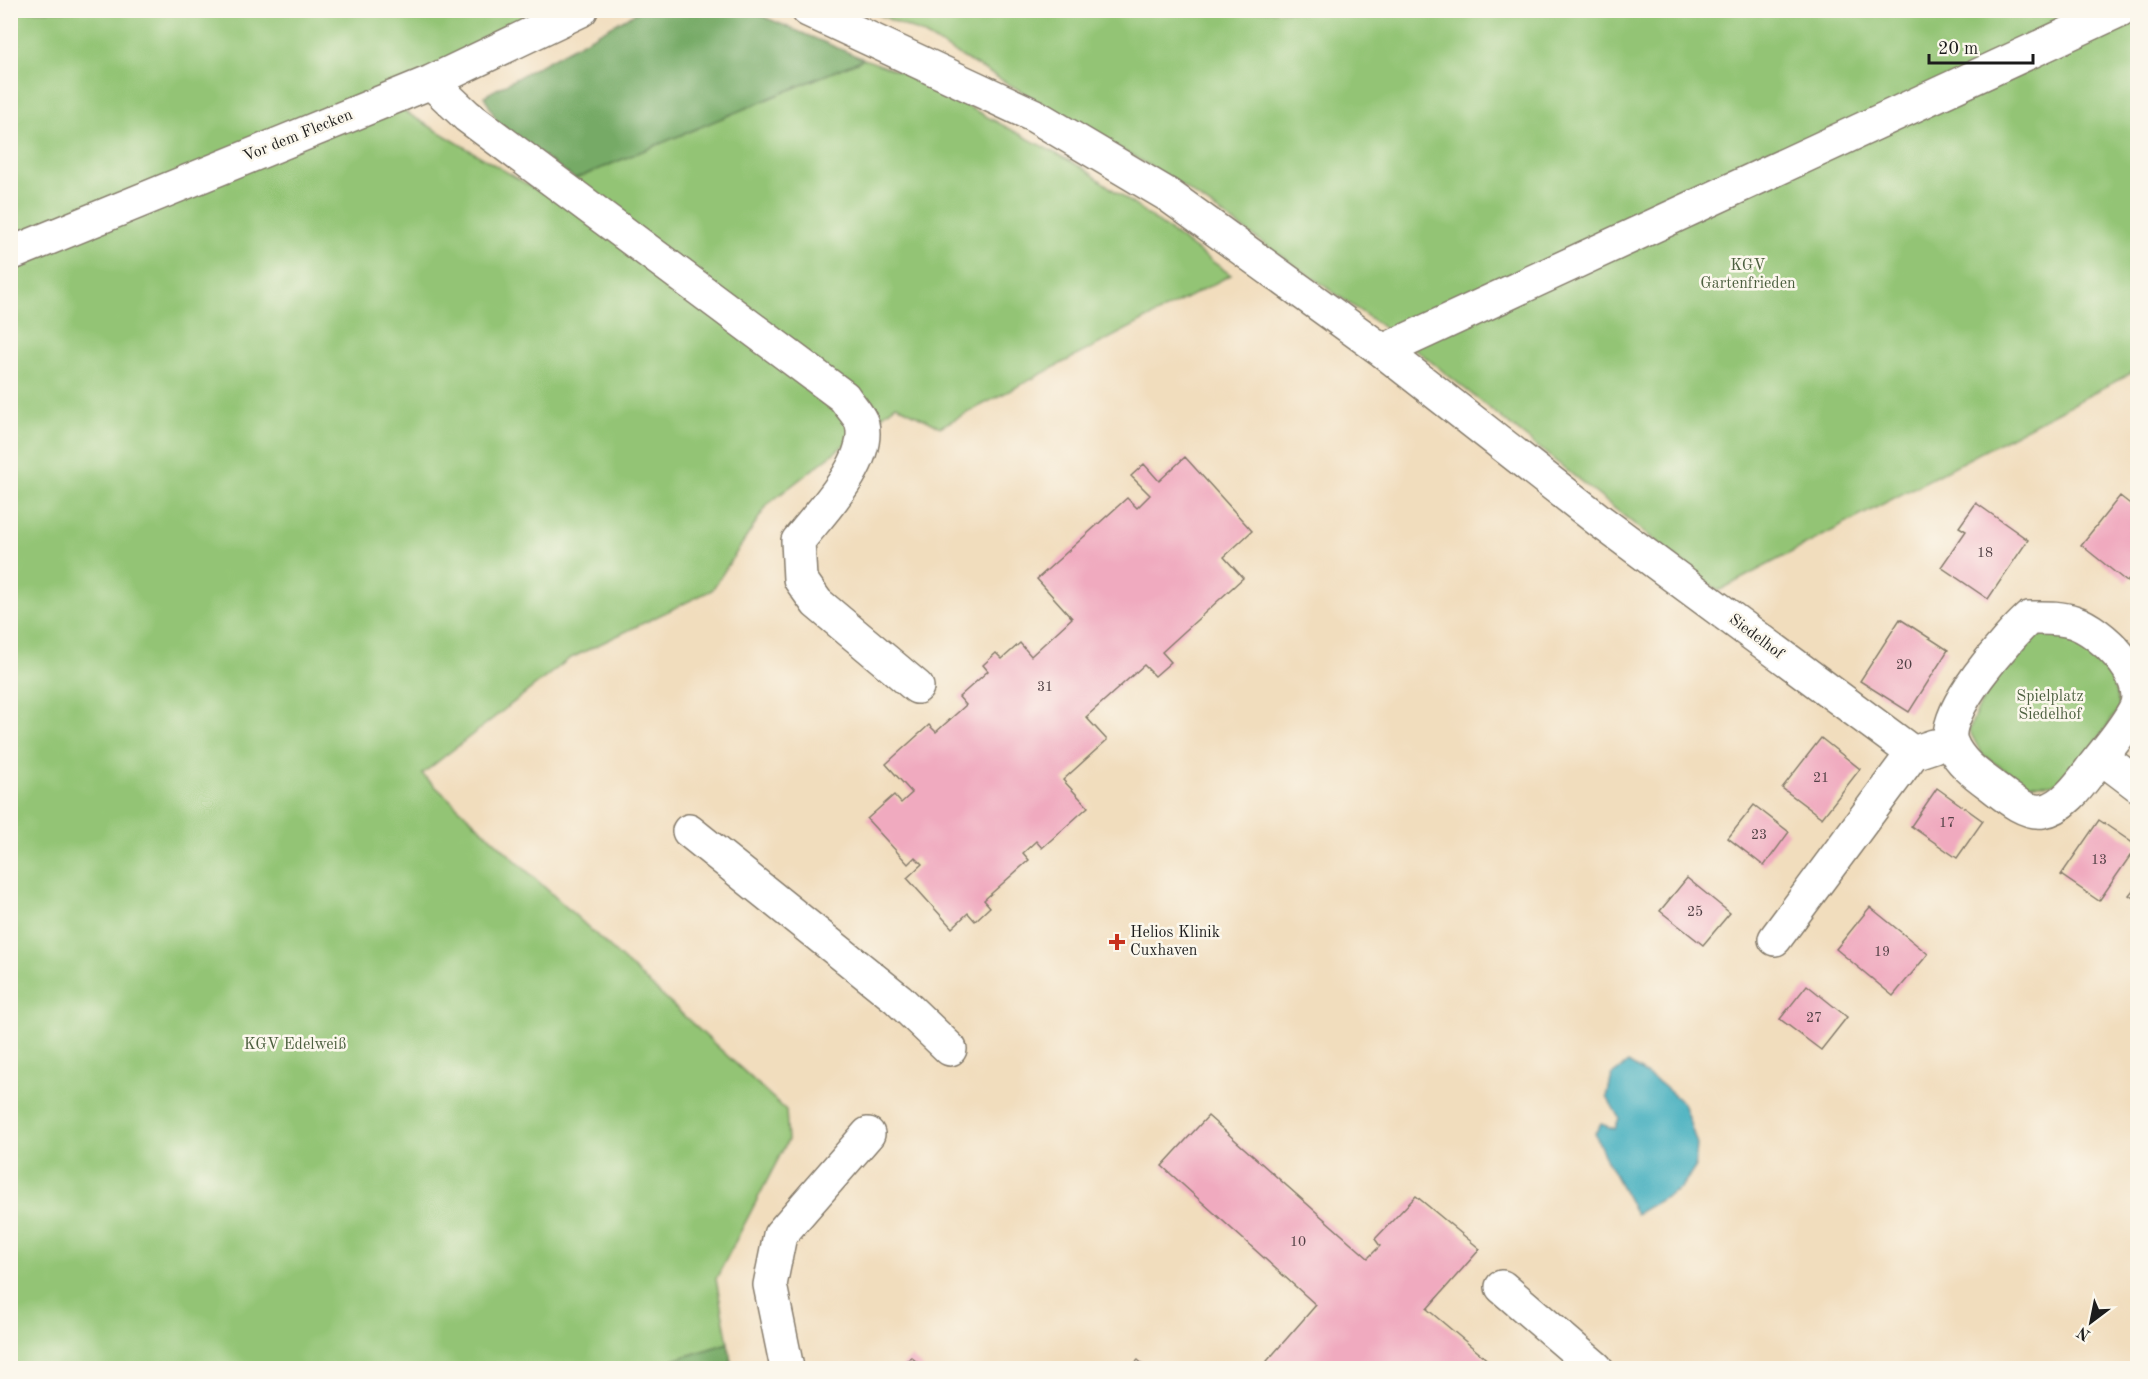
<svg xmlns="http://www.w3.org/2000/svg" width="2148" height="1379" font-family="'Old Standard TT',serif">
<rect width="100%" height="100%" fill="#fbf7ec"/>
<filter id="ink" filterUnits="userSpaceOnUse"><feTurbulence type="fractalNoise" baseFrequency=".0167" numOctaves="2"/><feDisplacementMap in="SourceGraphic" scale="12" xChannelSelector="R" yChannelSelector="G"/><feConvolveMatrix kernelMatrix="1 2 1 2 8 2 1 2 1" color-interpolation-filters="sRGB"/></filter>
<filter id="wash" filterUnits="userSpaceOnUse"><feTurbulence type="fractalNoise" baseFrequency=".008" numOctaves="4" result="noise"/><feDisplacementMap in="SourceGraphic" scale="24" xChannelSelector="R" yChannelSelector="G"/><feGaussianBlur stdDeviation="1.35" result="paint"/><feColorMatrix in="noise" values="0 0 0 0 0 0 0 0 0 0 0 0 0 0 0 0 0 1.4 0 .05"/><feComposite in="paint" operator="in"/></filter>
<g filter="url(#wash)">
<rect width="100%" height="100%" fill="#f1ddbd"/>
<path fill="#93c474" stroke="#587048" stroke-width="1.5" d="M10 11H562L375 94 542 193 864 59 909 75 1083 168 1231 275 940 427 896 405 768 504 712 590 569 659 422 774 786 1110 788 1140 716 1279 728 1343 648 1368H11Z
M870 11H2137V370L1718 591 1424 356 1172 179 921 33Z
M2054 629 2089 653 2112 680 2120 708 2073 775 2053 784H2026L1982 755 1969 730C1978 703 2008 655 2032 638 2039 634 2047 632 2054 629Z"/>
<path fill="#76aa66" stroke="#496341" stroke-width="1.5" d="M639 11H750L864 59 575 179 499 125 484 96Z
M728 1343 732 1368H648Z"/>
<path fill="#3fadbe" stroke="#2e646d" stroke-width="1.5" d="M1628 1063 1660 1083 1683 1103 1697 1144 1695 1168 1680 1189 1636 1214 1604 1155 1595 1133 1601 1124 1615 1129 1619 1118 1607 1097 1612 1075Z"/>
<g id="blocks">
<path fill="#f0aabf" d="M1185 457 1252 531 1224 557 1243 578 1162 652 1171 662 1155 676 1144 665 1086 717 1107 740 1063 780 1088 807 1042 848 1036 841 1023 853 1029 860 984 900 990 907 975 921 968 913 952 928 907 878 922 864 915 857 908 864 867 819 894 795 901 803 912 793 886 764 929 725 936 732 966 705 959 697 988 671 983 665 996 653 1002 659 1020 643 1031 656 1072 618 1037 579 1127 498 1137 508 1150 495 1131 476 1144 464 1159 481Z
M2120 496 2138 510V568L2127 582 2081 545Z
M1976 503 2028 540 1988 599 1941 567 1966 531 1959 527Z
M1900 619 1948 650 1909 712 1860 681Z
M1821 738 1860 769 1822 818 1782 788Z
M1937 788 1983 821 1957 858 1911 826Z
M1754 805 1789 832 1764 866 1728 838Z
M2099 820 2137 846 2099 901 2061 875Z
M1687 878 1730 913 1703 945 1660 911Z
M2138 884V901L2129 895Z
M1870 907 1928 954 1893 996 1836 949Z
M1807 985 1847 1017 1821 1050 1780 1019Z
M1208 1116 1368 1258 1380 1246 1375 1239 1416 1196 1480 1249 1427 1309 1497 1368H1261L1316 1305 1162 1166Z
M911 1357 924 1368H900Z
M1138 1360 1147 1368H1130Z"/>
</g>
</g>
<g filter="url(#ink)">
<use href="#blocks" fill-opacity="0" stroke="#867c6c" stroke-width="1.5"/>
<g fill="none" stroke-linecap="round" stroke-linejoin="round">
<defs>
<path id="minor" d="M808 10 1035 116 1168 195 1383 351 1600 521 1913 753
M431 82 467 116 844 397C849 405 860 416 862 424 871 462 820 513 798 541L800 579 817 603 917 687
M10 254 431 82 581 10
M1383 351 2120 10
M2029 618C2044 618 2060 617 2074 622 2101 631 2148 676 2136 707 2126 728 2107 749 2093 767 2081 783 2064 808 2043 811 2025 814 2004 795 1991 785 1976 774 1958 761 1951 742 1941 712 2008 637 2029 618Z
M2101 757 2138 785
M689 831 898 999 950 1049
M1775 939 1913 753 1934 746
M1502 1287 1596 1368
M787 1368 770 1285 780 1235 868 1134"/>
</defs>
<use href="#minor" stroke="#867c6c" stroke-width="36"/>
<use href="#minor" stroke="#fff" stroke-width="33"/>
</g>
</g>
<path fill="#c8321e" stroke="#fbf7ec" stroke-width="2" d="M1114 933h6v6h6v6h-6v6h-6v-6h-6v-6h6z"/>
<g text-anchor="middle" dominant-baseline="central" stroke-width="5" stroke-linejoin="round" paint-order="stroke">
<g font-size="14" fill="#514045">
<text x="1985" y="553">18</text>
<text x="1904" y="665">20</text>
<text x="1045" y="687">31</text>
<text x="1821" y="778">21</text>
<text x="1947" y="823">17</text>
<text x="1759" y="835">23</text>
<text x="2099" y="860">13</text>
<text x="1695" y="912">25</text>
<text x="1882" y="952">19</text>
<text x="1814" y="1018">27</text>
<text x="1298" y="1242">10</text>
</g>
<g font-size="16" fill="#1c1c1c" stroke="#fbf7ec">
<text transform="translate(298 136) rotate(-22)">Vor dem Flecken</text>
<text transform="translate(1756 637) rotate(37)">Siedelhof</text>
</g>
<g font-size="16" fill="#4c5f3f" stroke="#fbf7ec">
<text x="1748" y="266">KGV<tspan x="1748" dy="18">Gartenfrieden</tspan></text>
<text x="2050" y="697">Spielplatz<tspan x="2050" dy="18">Siedelhof</tspan></text>
<text x="295" y="1045">KGV Edelweiß</text>
</g>
<g font-size="16" fill="#1c1c1c" stroke="#fbf7ec" text-anchor="start">
<text x="1130" y="933">Helios Klinik<tspan x="1130" dy="18">Cuxhaven</tspan></text>
</g>
</g>
<rect width="2148" height="1379" fill="none" stroke="#fbf7ec" stroke-width="36"/>
<g transform="translate(2091 1322) rotate(212)" stroke="#fbf7ec" stroke-width="4.5" paint-order="stroke">
<path d="M0-4.5L10 22L0 15L-10 22Z" fill="#1c1c1c"/>
<text y="-9" font-size="16" font-weight="bold" text-anchor="middle" fill="#1c1c1c">N</text>
</g>
<path d="M1929 54v9h104v-9" fill="none" stroke="#1c1c1c" stroke-width="3"/>
<text x="1938" y="54" font-size="18" fill="#1c1c1c" stroke="#fbf7ec" stroke-width="4.5" paint-order="stroke">20 m</text>
</svg>
